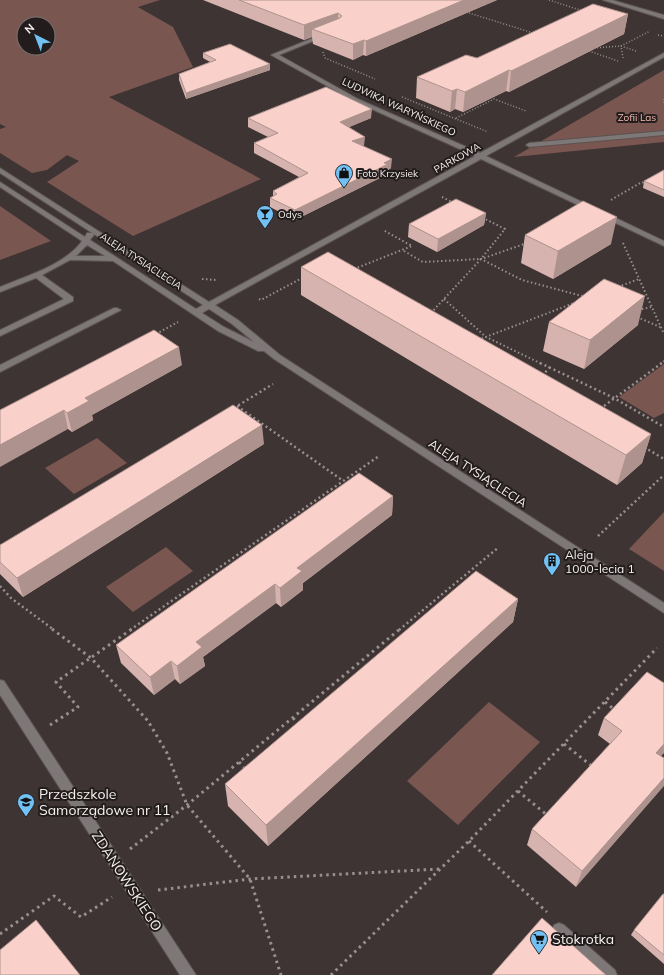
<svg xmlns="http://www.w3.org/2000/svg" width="664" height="975" font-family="Mulish,sans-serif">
<rect width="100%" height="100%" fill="#3e3433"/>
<path fill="#7a5651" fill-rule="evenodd" d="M0 0H160L138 7 173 27 193 67 109 97 261 179 133 236 47 182 79 161 67 155 47 170 32 173 0 153V129L6 127 0 124ZM24 24H48V48H24Z
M664 70V142L514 157Z
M0 206 51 241 0 260Z
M664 364V413L654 418 619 397Z
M97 438 127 463 74 494 45 468Z
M664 512V571L629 549Z
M166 547 193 571 133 612 106 587Z
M489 702 540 742 458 825 407 781Z"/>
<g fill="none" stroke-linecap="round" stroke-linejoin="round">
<defs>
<path id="minor" d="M603 0H612L664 15V19Z
M323 34 328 35 279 55 358 99 480 153 664 53V57L486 156 664 241V246L481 159 215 305 238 320 280 355 664 603V613L274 359 264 351H258L218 331 113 261 70 260 42 275 73 297V301L0 336V330L64 299 36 278 0 292V287C26 276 65 265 82 241L0 187V182L85 237 87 233H93L94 235 90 240 196 309 203 305 0 173V168L209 302 475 156 354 101 271 55ZM87 245 105 256H76ZM209 309 232 324 254 342 224 327 202 313Z
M664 131V135L529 147 526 145 529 143Z
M114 308H117L121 310 0 372V365Z
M0 680 4 681 196 975H180L0 695Z
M559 923 564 925 615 970 617 975H599L554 935 552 930 554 925Z"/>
</defs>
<use href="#minor" stroke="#5b5251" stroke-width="2"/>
<path stroke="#98908f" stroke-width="1.5" stroke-dasharray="1 2" stroke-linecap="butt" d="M549 0 583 11
M466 12 533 33
M658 35 664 36
M594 48 621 46 636 51
M586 50 618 61
M323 52 325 58 375 79
M623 58 621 46 650 31
M402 97 488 132
M664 99V104
M456 118 494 99 526 111"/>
<path stroke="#98908f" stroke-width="2" stroke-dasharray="1.5 2.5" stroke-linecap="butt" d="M442 197 454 203
M611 200 642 182 647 184
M527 243 481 259 522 280 586 297
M623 243 664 334
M404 251 423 262 480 259
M354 269 412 246 383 230
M202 279 217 280
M618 287 639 279
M259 299 261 300 302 278
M444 299 486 337 542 364
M638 310 651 307
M431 313 481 259 505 229 483 218
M637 317 660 327
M156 334 178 322
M478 340 574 303
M660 364 664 361"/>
<path stroke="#98908f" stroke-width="2.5" stroke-dasharray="2 3" stroke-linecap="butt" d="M540 363 614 398 664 427
M542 376 550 367
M237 406 342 480
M234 408 273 384
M600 409 662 363
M644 447 664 459
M598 536 664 475
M0 586 11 598 54 630
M130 630 379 456
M399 630 499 547"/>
<path stroke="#98908f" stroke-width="3" stroke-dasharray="2.5 4" stroke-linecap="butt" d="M52 629 91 658 148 721 167 753 187 805 250 879 281 975
M605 702 615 710
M293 718 299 725
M50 725 78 707 56 682 132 629
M564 744 593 767
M239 762 245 769
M518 791 547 815
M469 841 547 912
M130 849 187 805 400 629
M158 890 250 879 440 869
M0 934 54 896 81 917 112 897
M331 975 469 841 657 648"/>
<use href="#minor" fill="#7d7877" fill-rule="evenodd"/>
</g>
<path fill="#d6b3ae" d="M203 0H497L366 56 363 55 353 60 313 44 312 37 304 40Z
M628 14 624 34 509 92 506 91 463 112 455 109 450 112 416 98 417 77 477 58Z
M203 53 270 64V70L186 99 179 80V74L210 62 203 58Z
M248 118H371L349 127 364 147 391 168 388 170V174L295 220 270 207V198L273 196V191L299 177 254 153V143L268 137 248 127Z
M664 170V197L643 188 644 181Z
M486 213 484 225 437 252 408 237 409 224Z
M525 235 611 244 553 279 521 263Z
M301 267 651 434 642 463 617 485 301 295Z
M549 322 638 325 584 369 543 351Z
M182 365 92 415 93 420 72 432 68 429 0 410Z
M264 444 23 597 0 574V545Z
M393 496 392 515 303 583V590L281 607 276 603 203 657 205 666 180 684 175 679 154 695 121 663 116 645Z
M518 599 513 622 268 846 228 806 225 784Z
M604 718 661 756 576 887 527 845 532 829 610 744 598 735Z
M664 894V964L631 935 634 930Z"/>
<path fill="#ae928d" d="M464 0H497L366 56V41Z
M338 13V28L312 29V37L304 40V25Z
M628 14 624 34 509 92 511 71Z
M364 40 363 55 353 60V44Z
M270 64V70L186 99V93Z
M509 70 506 91 463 112 465 92Z
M457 89 455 109 450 112 452 91Z
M372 109 371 118 340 131V122Z
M365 137 364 146 352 141Z
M392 159 391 168 388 170V174L295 220V210Z
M486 213 484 225 437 252 438 239Z
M617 217 611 244 553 279 558 251Z
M645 296 638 325 584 369 590 340Z
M179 347 182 365 92 415 93 420 72 432 67 413 85 398Z
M64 410 68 429 0 467V445Z
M262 425 264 444 23 597 17 578Z
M651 434 642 463 617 485 626 455Z
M393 496 392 515 303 583V590L281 607 280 588 297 568Z
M275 584 276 603 203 657 205 666 180 684 177 666 196 642Z
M518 599 513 622 268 846 266 825Z
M171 661 175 679 154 695 150 677Z
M664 744V753L649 770 656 753Z
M664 778V786L576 887 582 871Z"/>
<path fill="#f9d0ca" stroke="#ae928d" d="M239 0H464L366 41 364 40 353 44 312 29 340 18 342 16 338 13 304 25Z
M593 4 628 14 511 71 509 70 465 92 457 89 452 91 417 77 466 55 477 58Z
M230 44 270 64 186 93 179 74 216 60 203 53Z
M326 87 372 109 340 122 365 137 352 141 392 159 384 163 388 164 295 210 270 198 277 194 273 191 308 173 254 143 278 133 248 118Z
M664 170V190L644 181Z
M456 199 486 213 438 239 409 224Z
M583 201 617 217 558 251 525 235Z
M328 252 651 434 626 455 301 267Z
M604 279 645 296 590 340 549 322Z
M154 330 179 347 85 398 89 401 67 413 64 410 0 445V410Z
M233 405 262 425 17 578 0 562V545Z
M359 473 393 496 297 568 302 571 280 588 275 584 196 642 202 647 177 666 171 661 150 677 116 645Z
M476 571 518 599 266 825 225 784Z
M647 672 664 683V744L656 753 664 758V778L582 871 532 829 622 731 604 718Z
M663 894H664V955L634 930Z
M542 918 606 975H492Z
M36 920 80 975H0V950Z"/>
<defs>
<symbol id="shop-pin" viewBox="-11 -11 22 30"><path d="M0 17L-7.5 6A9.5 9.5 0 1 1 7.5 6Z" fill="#71c1f5" stroke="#221d1c"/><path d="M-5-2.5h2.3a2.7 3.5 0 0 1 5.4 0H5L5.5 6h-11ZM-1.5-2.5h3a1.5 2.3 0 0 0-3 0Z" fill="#111"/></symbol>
<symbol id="bar-pin" viewBox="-11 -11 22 30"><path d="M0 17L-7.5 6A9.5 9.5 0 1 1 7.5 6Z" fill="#71c1f5" stroke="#221d1c"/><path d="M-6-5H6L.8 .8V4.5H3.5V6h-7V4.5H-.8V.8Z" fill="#111"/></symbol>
<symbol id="building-pin" viewBox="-11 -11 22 30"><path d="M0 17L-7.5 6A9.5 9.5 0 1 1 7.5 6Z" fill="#71c1f5" stroke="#221d1c"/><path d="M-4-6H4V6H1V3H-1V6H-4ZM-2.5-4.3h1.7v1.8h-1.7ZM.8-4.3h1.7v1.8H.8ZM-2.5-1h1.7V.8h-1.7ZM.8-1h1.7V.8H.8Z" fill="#111"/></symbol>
<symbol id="school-pin" viewBox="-11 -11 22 30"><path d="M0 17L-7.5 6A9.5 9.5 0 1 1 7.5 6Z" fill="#71c1f5" stroke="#221d1c"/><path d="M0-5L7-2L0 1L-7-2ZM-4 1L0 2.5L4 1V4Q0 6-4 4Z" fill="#111"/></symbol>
<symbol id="supermarket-pin" viewBox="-11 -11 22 30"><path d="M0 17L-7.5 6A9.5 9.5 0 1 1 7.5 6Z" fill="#71c1f5" stroke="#221d1c"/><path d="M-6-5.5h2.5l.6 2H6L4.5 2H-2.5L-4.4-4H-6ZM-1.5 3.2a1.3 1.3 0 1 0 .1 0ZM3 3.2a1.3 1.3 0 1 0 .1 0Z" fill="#111"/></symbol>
</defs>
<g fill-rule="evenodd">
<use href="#shop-pin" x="334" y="163" width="20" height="27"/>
<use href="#bar-pin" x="255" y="204" width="20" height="27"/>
<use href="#building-pin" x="542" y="551" width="20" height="27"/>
<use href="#school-pin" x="16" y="792" width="20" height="27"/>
<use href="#supermarket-pin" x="529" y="929" width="20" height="27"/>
</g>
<g text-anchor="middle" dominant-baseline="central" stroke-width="4" stroke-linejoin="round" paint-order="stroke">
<g font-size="10" fill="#f6f0ef" stroke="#221d1c">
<text transform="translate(399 107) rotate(25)">LUDWIKA WARYŃSKIEGO</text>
<text transform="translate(457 158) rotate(-29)">PARKOWA</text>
<text transform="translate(141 261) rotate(33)">ALEJA TYSIĄCLECIA</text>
</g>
<g font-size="10" fill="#f6bab1" stroke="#221d1c">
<text x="637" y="117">Zofii Las</text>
</g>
<g font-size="10" fill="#f6f0ef" stroke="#221d1c" text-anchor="start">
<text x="357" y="173">Foto Krzysiek</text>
<text x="278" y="214">Odys</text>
</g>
<g font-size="12" fill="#f6f0ef" stroke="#221d1c">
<text transform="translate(478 473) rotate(33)">ALEJA TYSIĄCLECIA</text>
</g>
<g font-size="12" fill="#f6f0ef" stroke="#221d1c" text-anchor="start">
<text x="565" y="554">Aleja<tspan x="565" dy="14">1000-lecia 1</tspan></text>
</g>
<g font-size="14" fill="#f6f0ef" stroke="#221d1c" text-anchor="start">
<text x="39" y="794">Przedszkole<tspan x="39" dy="16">Samorządowe nr 11</tspan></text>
<text x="552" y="939">Stokrotka</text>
</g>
<g font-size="14" fill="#f6f0ef" stroke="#221d1c">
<text transform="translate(127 881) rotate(57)">ZDANOWSKIEGO</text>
</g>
</g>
<g transform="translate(36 36) rotate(318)"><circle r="19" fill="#221d1c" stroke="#777170"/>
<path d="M0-3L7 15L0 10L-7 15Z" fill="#71c1f5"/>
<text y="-6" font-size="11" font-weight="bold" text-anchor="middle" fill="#f6f0ef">N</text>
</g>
</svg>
